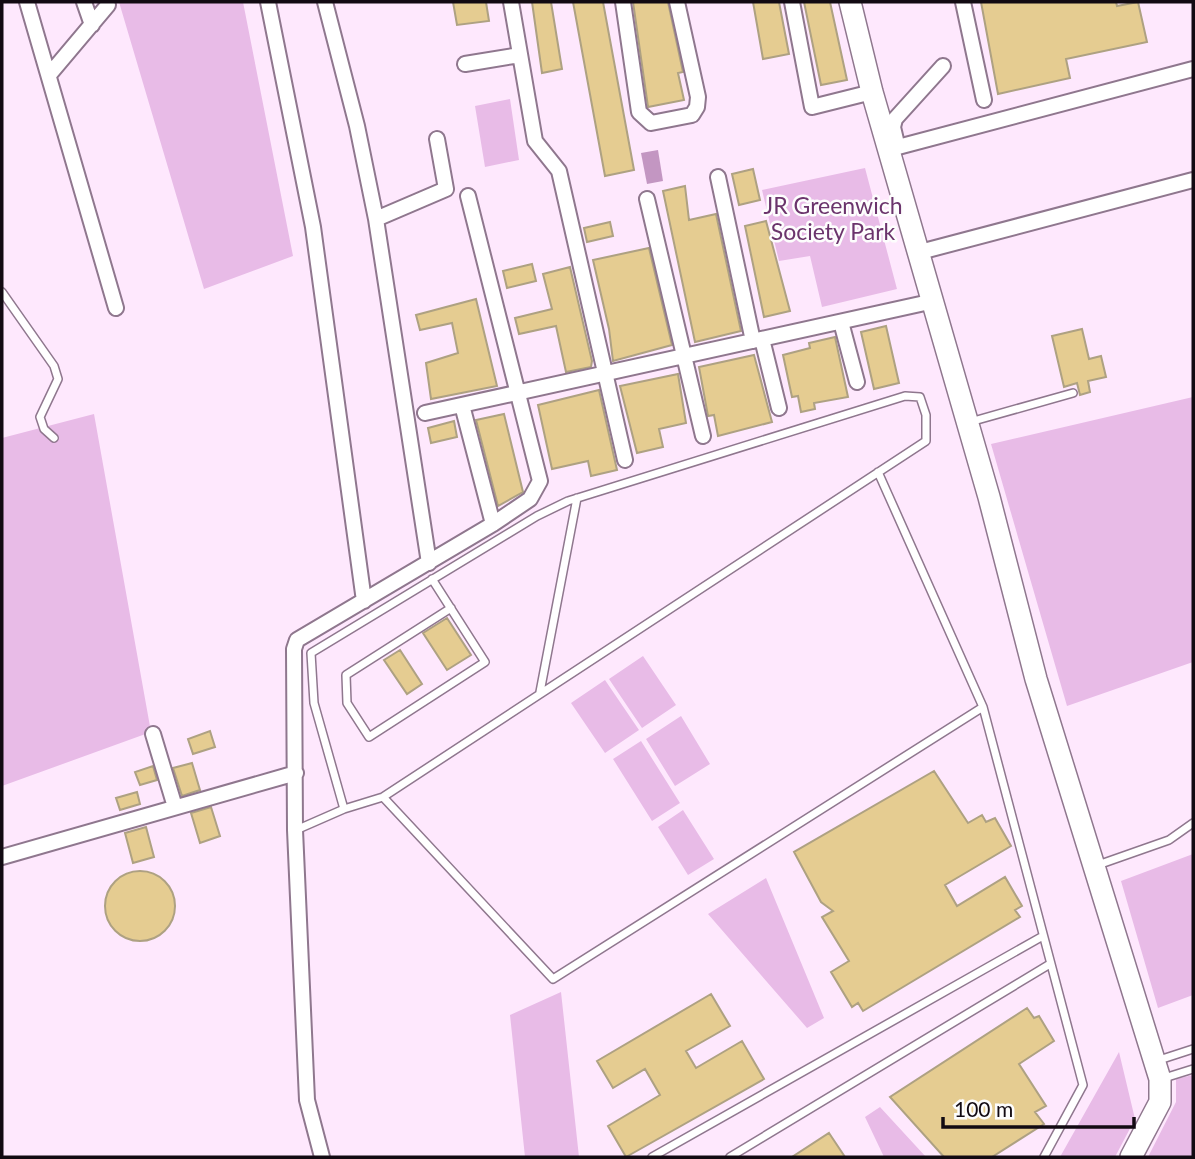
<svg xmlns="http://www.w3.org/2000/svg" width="1195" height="1159" font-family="Lato,sans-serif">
<rect width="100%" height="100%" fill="#fee8fd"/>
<path fill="#e8bbe7" d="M119 2H243L293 256 204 289Z
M510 99 519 160 485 167 475 106Z
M865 168 897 289 822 307 810 256 779 261 762 190Z
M1193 397V662L1067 706 991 444Z
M94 414 151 732 2 786V438Z
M643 656 676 705 642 728 609 679Z
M605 680 639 730 605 753 571 703Z
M681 716 710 764 675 786 646 739Z
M641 741 680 803 652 821 613 759Z
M683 810 714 859 688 875 658 827Z
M1193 854V995L1158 1008 1121 881Z
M766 878 824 1018 807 1028 708 914Z
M561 992 579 1157H525L510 1015Z
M1119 1052 1135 1119 1115 1157H1060Z
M1193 1075V1157H1148L1176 1102V1079Z
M880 1107 926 1157H884L865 1117Z"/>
<path fill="#c396c2" d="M658 150 663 181 647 184 641 153Z"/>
<path fill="#e5cc91" stroke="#aea182" stroke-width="2" d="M453 2H486L489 21 457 25Z
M532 2H551L562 69 542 73Z
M573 2H603L634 170 605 176Z
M633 2H668L683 72 678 73 684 100 648 107Z
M753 2H779L789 54 763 59Z
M804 2H830L847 80 821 85Z
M981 2H1116L1117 6 1138 2 1147 42 1066 59 1070 78 998 94Z
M753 169 760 200 739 205 732 174Z
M685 186 689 220 716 214 741 331 695 342 663 191Z
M766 221 790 311 764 317 745 226Z
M610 222 613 236 587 242 584 228Z
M649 248 672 345 613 361 609 329 593 260Z
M532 264 536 281 507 288 503 271Z
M570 267 592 361 591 367 566 372 556 326 519 334 515 318 552 309 543 274Z
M476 299 497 386 431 399 426 363 458 353 452 323 420 330 416 315Z
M886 326 899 383 874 389 861 332Z
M1082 329 1089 359 1101 356 1106 377 1088 381 1090 392 1080 395 1077 383 1064 387 1052 336Z
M835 337 848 397 814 403 815 409 801 412 798 396 792 397 783 355 810 348 809 343Z
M754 355 772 422 718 436 714 415 708 416 699 367Z
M678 374 686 423 659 429 663 447 637 453 620 386Z
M599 390 617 470 591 476 588 461 552 469 538 405Z
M504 414 523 492 498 506 476 420Z
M454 421 457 437 431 443 428 428Z
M447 618 471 655 447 670 423 633Z
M400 650 422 684 407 694 384 660Z
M210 731 215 747 193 754 188 739Z
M192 763 200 790 182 796 173 768Z
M153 766 157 780 140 785 135 772Z
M934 771 968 823 982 815 986 822 995 818 1011 846 945 885 957 906 1005 877 1022 906 1015 910 1020 917 863 1011 858 1003 852 1007 831 972 849 961 822 917 833 911 821 902 794 852Z
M137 792 140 804 120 810 116 798Z
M211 807 220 836 200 843 191 813Z
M146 827 154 857 133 863 125 833Z
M105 906a35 35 0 1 1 70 0a35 35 0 1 1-70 0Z
M711 994 730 1026 686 1051 696 1068 742 1041 764 1079 626 1157 608 1126 660 1095 645 1069 613 1088 597 1061Z
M1027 1008 1034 1018 1039 1016 1054 1041 1019 1064 1046 1106 1035 1112 1044 1124 992 1157H944L890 1097Z
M829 1133 845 1157H792Z"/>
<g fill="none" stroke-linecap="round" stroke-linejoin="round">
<defs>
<path id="lane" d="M2 292 54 366 58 379 40 417 44 429 54 438
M905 396 920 397 926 415V441L383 797 344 809 314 703 311 653 537 516 568 501Z
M970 422 1073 393
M878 472 983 707 1083 1085 1044 1157
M432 579 485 662 369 737 347 703 346 675 451 608
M540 692 577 498
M383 797 553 979 983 707
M296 830 344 809
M1095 866 1169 840 1193 823
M1156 1061 1193 1049
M1161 1079 1193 1069
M652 1157 1043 936
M730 1157 1050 964"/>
<path id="street" d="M27 2 116 308
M84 2 92 25
M268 2 313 227 364 601
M325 2 357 126 376 219 429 563
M511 2 535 141 559 171 625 460
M623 2 639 112 651 123 692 115 697 107 698 97 677 2
M792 2 812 107 872 92
M963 2 984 100
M465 64 520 55
M49 75 108 5
M897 144 893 127 895 119 943 66
M898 147 1193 69
M718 177 753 341
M647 199 703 436
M376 219 446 189 437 139
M920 252 1193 180
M841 322 857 382
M762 339 779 408
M462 405 493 524
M425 413 934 301
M153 734 175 807
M2 857 296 773
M322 1157 307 1100 295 830 294 649 297 640 493 524 530 499 540 481 468 196"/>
<path id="secondary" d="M850 2 872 92 989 497 1036 679 1160 1079V1102L1131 1157"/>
</defs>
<use href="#lane" stroke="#8f778e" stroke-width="10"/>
<use href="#street" stroke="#8f778e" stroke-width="18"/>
<use href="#secondary" stroke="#8f778e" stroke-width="24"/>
<use href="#lane" stroke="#fff" stroke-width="7"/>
<use href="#street" stroke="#fff" stroke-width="14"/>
<use href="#secondary" stroke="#fff" stroke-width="21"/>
</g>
<g text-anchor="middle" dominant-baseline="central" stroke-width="5" stroke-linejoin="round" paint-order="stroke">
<g font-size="23" fill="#6b346c" stroke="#fdfdfd">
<text x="833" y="205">JR Greenwich<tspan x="833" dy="26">Society Park</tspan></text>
</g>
</g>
<rect width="1195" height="1159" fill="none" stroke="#120a12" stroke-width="7"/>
<path d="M943 1117v10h191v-10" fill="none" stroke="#120a12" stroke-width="3.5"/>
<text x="954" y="1117" font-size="21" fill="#120a12" stroke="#fdfdfd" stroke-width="5" paint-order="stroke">100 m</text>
</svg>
